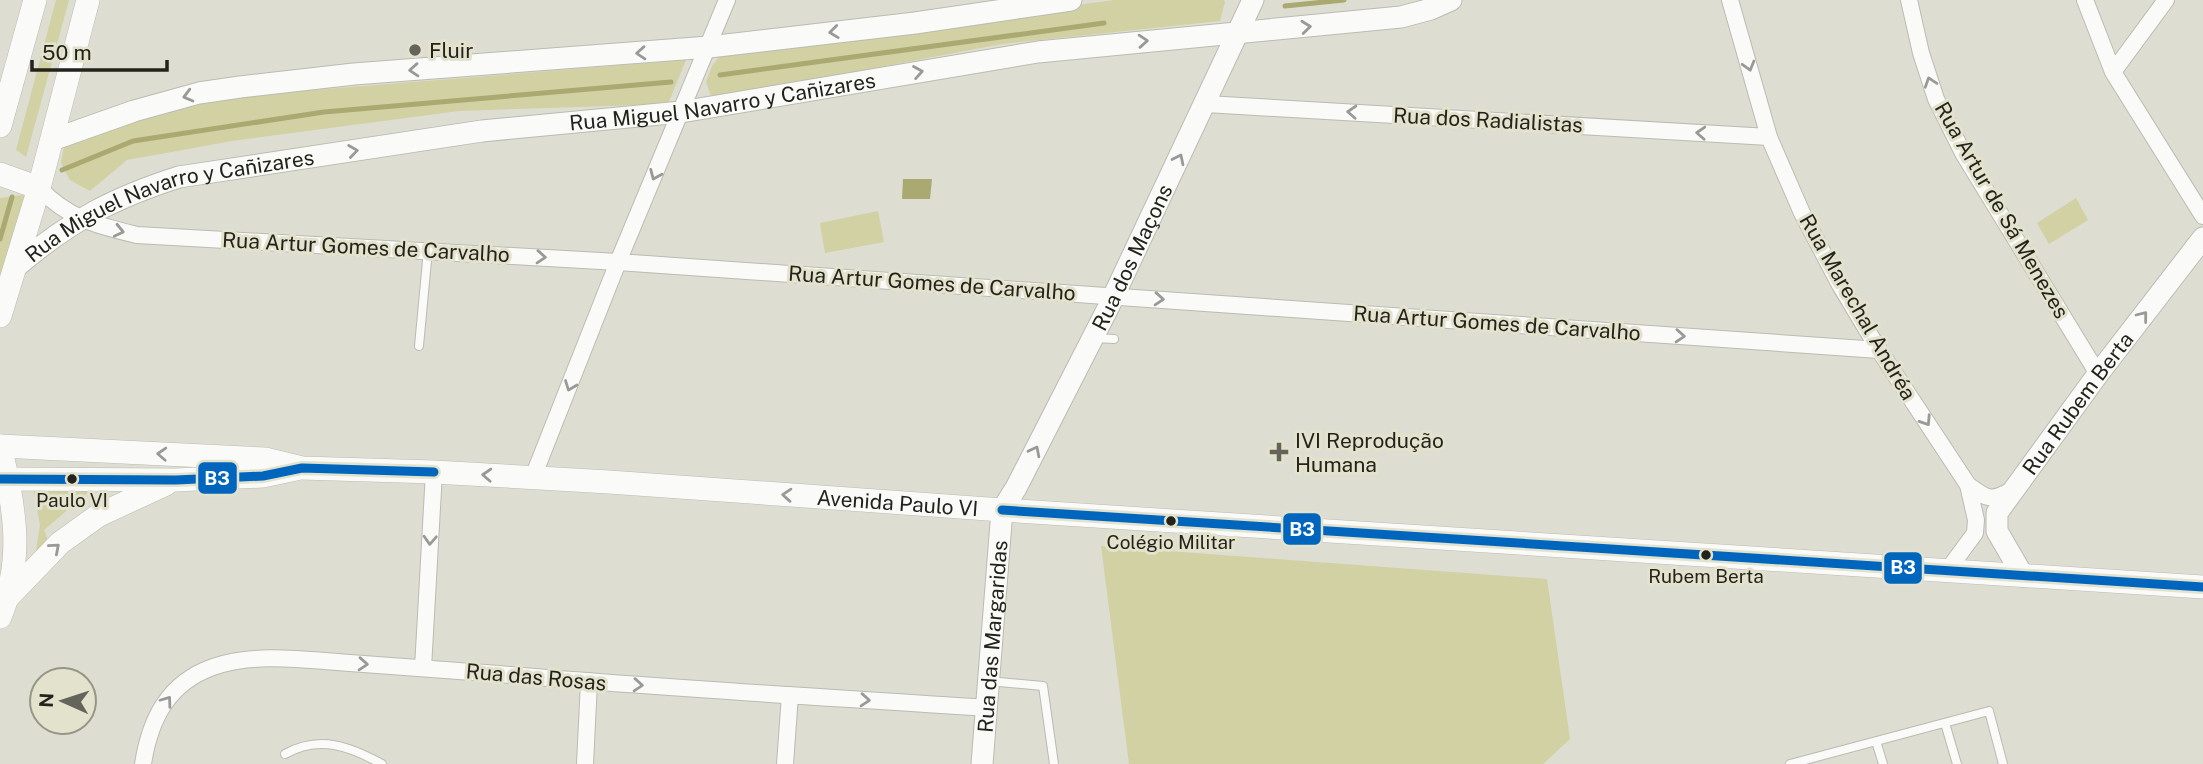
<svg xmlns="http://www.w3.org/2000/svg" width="2203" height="764" font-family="'Public Sans',sans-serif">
<rect width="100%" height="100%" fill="#ddddd2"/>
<path fill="#d1d1a3" d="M56 0H69L26 157 16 150Z
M1114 0H1224L1225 2 1220 21 1002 44 712 99 706 82 712 66 721 54Z
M686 60 668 104 459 111 232 141 127 160 90 191 70 180 61 163 65 141 227 97Z
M23 195 31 201 0 302V198Z
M2076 198 2088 220 2049 244 2037 223Z
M878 211 884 242 825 253 820 223Z
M32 482 98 484 44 530 49 543 35 557 40 525Z
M1101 546 1547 579 1570 739 1543 764H1129Z"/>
<path fill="#aaa971" d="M903 179H932L930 199H902Z"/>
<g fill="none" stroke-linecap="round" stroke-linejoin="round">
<path stroke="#aaa971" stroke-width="5" d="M1285 6 1344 0
M720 75 1104 23
M62 170 133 141 324 112 671 82
M0 239 12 197"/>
<defs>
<path id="service" d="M1095 338 1114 339
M419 346 428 250
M988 681 1043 686 1054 764
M1945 723 1957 764
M1876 741 1883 764
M285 754C320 735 349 746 382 764
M1790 764 1989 711 2003 764"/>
<path id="minor" d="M1730 0 1769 137 1802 213 1840 285 1879 350 1968 485C1989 500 1990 502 2014 489
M1909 0 1921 53 1936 99 1963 153 2098 374
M2085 0 2113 72 2203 216
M2113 72 2166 0
M1206 104 1769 137
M39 188C69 219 96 225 137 235L618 262 1879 350
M533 477 618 262 727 0
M1947 571 1975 533 1976 520 1968 485
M423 668 434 472
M143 764C150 719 168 683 213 667 256 652 306 660 350 663 400 667 449 670 499 674 661 688 823 697 986 708
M585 764 589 682
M785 764 790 695"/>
<g id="tertiary">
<path d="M52 140 134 111 199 93 240 87 354 74 709 47 915 23 1071 0"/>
<path id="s1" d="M17 266C70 221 113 198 179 177L482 131 681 112 1038 52 1401 17 1431 9 1451 0"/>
<path id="s2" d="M2023 576 1997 531V513L2098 374 2203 238"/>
<path id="s3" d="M982 764 1002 510 1016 488 1108 308 1253 0"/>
</g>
<g id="secondary">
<path d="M0 126 35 0"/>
<path d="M0 174 39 188"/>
<path d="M0 316 39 188 88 0"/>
<path id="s4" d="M0 446 265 459 302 468 434 472 609 482 1002 510 2203 587"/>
<path d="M0 479 176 480 263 476 296 469"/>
<path d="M8 597 60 543 99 515 166 484"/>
<path d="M0 617C25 557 14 506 0 446"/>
</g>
</defs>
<use href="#service" stroke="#bbbbb2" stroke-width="10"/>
<use href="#minor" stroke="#bbbbb2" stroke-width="18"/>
<use href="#tertiary" stroke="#bbbbb2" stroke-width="23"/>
<use href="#secondary" stroke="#bbbbb2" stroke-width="24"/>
<use href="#service" stroke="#fafaf8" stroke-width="8"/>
<use href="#minor" stroke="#fafaf8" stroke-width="16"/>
<use href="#tertiary" stroke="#fafaf8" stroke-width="21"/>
<use href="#secondary" stroke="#fafaf8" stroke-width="23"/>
<defs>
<path id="bus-1" d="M0 479 176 480 263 476 302 468 434 472
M1002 510 2203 587"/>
</defs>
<use href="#bus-1" stroke="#e2e2cd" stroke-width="14"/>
<use href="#bus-1" stroke="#0065bd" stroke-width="9"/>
</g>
<defs><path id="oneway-chevron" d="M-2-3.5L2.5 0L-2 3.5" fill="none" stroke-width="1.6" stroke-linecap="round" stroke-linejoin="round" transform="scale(1.75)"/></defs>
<g stroke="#999995">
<use href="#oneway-chevron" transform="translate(1306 27) rotate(-6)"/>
<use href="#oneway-chevron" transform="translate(834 32) rotate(173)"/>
<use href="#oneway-chevron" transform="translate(1143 41) rotate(-4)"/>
<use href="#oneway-chevron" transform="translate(641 53) rotate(176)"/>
<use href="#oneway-chevron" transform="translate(1749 66) rotate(74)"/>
<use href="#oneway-chevron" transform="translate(414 70) rotate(176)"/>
<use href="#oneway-chevron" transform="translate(918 72) rotate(-10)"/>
<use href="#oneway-chevron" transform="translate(1930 82) rotate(-108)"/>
<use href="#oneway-chevron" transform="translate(188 96) rotate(165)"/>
<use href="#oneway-chevron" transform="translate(1352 112) rotate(-177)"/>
<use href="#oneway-chevron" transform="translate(1701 133) rotate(-177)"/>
<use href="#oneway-chevron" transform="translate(353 151) rotate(-8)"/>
<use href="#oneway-chevron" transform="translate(1179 159) rotate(-64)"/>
<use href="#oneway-chevron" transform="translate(655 175) rotate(113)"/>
<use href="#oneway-chevron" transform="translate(119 231) rotate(13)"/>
<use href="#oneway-chevron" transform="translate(541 257) rotate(4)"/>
<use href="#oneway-chevron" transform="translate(1159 299) rotate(4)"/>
<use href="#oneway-chevron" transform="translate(2143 316) rotate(-52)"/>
<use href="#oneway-chevron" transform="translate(1680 336) rotate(4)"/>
<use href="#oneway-chevron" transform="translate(570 386) rotate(111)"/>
<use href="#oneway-chevron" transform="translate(1926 421) rotate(57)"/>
<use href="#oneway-chevron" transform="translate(1035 451) rotate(-63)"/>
<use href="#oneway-chevron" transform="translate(162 454) rotate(-177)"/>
<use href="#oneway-chevron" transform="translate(487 475) rotate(-177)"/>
<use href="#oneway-chevron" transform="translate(787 495) rotate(-176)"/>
<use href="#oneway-chevron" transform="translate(430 540) rotate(93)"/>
<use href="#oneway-chevron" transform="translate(55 548) rotate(-41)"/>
<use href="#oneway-chevron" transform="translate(363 664) rotate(4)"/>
<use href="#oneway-chevron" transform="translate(638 685) rotate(4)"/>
<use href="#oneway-chevron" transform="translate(865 700) rotate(4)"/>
<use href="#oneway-chevron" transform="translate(167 701) rotate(-54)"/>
</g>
<g fill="#64645b" stroke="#e2e2cd" stroke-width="2.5">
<circle cx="415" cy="50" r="7"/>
<path d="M1275.5 441.5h7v7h7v7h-7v7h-7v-7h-7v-7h7z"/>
</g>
<g fill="#23231b" stroke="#e2e2cd" stroke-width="2.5">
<circle cx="72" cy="479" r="6"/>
<circle cx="1171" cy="521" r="6"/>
<circle cx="1706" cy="555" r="6"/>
</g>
<g text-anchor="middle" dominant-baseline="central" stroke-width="6" stroke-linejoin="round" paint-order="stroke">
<g font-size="19" fill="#23231b" stroke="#e2e2cd">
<text x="72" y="500">Paulo VI</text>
<text x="1171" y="542">Colégio Militar</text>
<text x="1706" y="576">Rubem Berta</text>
</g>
<g font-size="21" fill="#23231b" stroke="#e2e2cd" text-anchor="start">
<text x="429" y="50">Fluir</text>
<text x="1295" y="440">IVI Reprodução<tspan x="1295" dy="24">Humana</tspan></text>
</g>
<g font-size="21" fill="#23231b" stroke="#e2e2cd">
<text stroke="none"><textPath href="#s1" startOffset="735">Rua Miguel Navarro y Cañizares</textPath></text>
<text transform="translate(1488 120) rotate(3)">Rua dos Radialistas</text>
<text stroke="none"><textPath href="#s1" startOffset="168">Rua Miguel Navarro y Cañizares</textPath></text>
<text transform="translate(2002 210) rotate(60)">Rua Artur de Sá Menezes</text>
<text transform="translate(366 247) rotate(3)">Rua Artur Gomes de Carvalho</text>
<text stroke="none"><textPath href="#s3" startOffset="539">Rua dos Maçons</textPath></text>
<text transform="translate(932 283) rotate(4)">Rua Artur Gomes de Carvalho</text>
<text transform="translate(1858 307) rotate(60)">Rua Marechal Andréa</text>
<text transform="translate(1497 323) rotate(4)">Rua Artur Gomes de Carvalho</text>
<text stroke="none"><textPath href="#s2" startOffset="206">Rua Rubem Berta</textPath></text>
<text stroke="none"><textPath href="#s4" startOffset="900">Avenida Paulo VI</textPath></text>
<text stroke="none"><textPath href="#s3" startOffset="128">Rua das Margaridas</textPath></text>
<text transform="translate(536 677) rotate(5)">Rua das Rosas</text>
</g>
</g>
<g stroke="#e2e2cd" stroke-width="2.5">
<rect x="197" y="461" width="41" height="34" rx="7" fill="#0065bd"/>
<rect x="1282" y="512" width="40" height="34" rx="7" fill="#0065bd"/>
<rect x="1883" y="551" width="40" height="34" rx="7" fill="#0065bd"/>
</g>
<g font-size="19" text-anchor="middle" font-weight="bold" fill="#fff">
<text x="217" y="485">B3</text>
<text x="1302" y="536">B3</text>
<text x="1903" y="574">B3</text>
</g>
<g transform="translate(63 701) rotate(273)"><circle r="33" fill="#e2e2cd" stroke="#969686" stroke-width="2"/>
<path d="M0-5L12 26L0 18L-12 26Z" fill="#64645b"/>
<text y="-10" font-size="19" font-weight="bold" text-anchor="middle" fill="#23231b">N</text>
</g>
<path d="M32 60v10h135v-10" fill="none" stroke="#23231b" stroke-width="3.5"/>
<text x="42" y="60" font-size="21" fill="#23231b" stroke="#e2e2cd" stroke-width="5" paint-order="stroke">50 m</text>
</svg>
